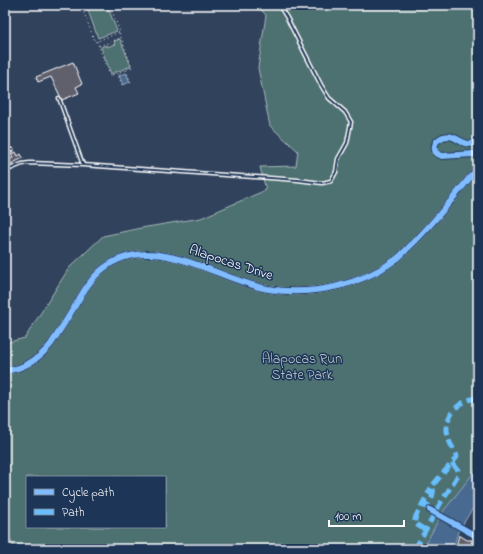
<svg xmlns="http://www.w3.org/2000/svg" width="483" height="554" font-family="'Indie Flower',sans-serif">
<rect width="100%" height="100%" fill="#31425d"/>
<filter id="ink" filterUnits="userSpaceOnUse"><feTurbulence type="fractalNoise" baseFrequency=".025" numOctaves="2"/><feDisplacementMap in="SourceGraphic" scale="8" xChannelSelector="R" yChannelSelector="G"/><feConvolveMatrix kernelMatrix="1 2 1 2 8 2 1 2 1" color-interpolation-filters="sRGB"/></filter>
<g filter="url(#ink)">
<path fill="#4d7071" stroke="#a6b8b8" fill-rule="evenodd" d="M86 5H107L117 31 98 38Z
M256 5H478V487L442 549H15L5 530V343L25 338 69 268 103 236 141 228 201 218 266 190 260 167 296 166 298 151 270 126 258 68 266 15ZM27 477H165V527H27Z
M120 39 131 66 111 74 101 47 107 45V47L115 44 114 41Z"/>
<path fill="#4a6a90" stroke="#92a6bc" d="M126 73 130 82 123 85 119 75Z
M478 467V500L458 532 453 549H423L442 513Z"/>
<path fill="#615f6c" stroke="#fff" d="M73 62 82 84 76 87 79 93 62 100 51 77 38 82 36 77Z
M16 152 18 156 21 154 23 158 11 164 9 160 13 158 11 154Z
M459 535 467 540H472L470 549H458L459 545 457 543Z"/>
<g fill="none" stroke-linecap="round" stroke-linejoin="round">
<defs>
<path id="service" d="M5 149H7L12 150
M83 165 298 180 322 183 331 181 336 172 338 159 347 143 351 122 345 112 329 98 321 85 287 18 279 5
M5 171 22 164 30 163 83 165 59 98
M5 543 6 549"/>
<path id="tertiary" d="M5 370C22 371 41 357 51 344 59 332 67 319 75 306 83 292 91 278 104 268 154 230 217 280 268 289 311 296 360 286 395 260 400 257 404 252 408 248 432 226 451 200 472 175L478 169"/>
</defs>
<use href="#service" stroke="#fff" stroke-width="5"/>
<use href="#tertiary" stroke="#fff" stroke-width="8"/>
<path stroke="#fff" stroke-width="1" stroke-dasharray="1 3" stroke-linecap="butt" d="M45 5 50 6 55 5
M81 5 95 42 120 32 110 5
M5 7 9 5
M97 41 110 76 132 67 119 32
M99 46 121 38
M126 70 131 83
M117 73 123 87"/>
<use href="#service" stroke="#1d3557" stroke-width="2"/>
<use href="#tertiary" stroke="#1d3557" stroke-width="5.5"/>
<path stroke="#69befc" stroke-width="5" stroke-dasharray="10 5" stroke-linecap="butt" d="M430 510 426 507C430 501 436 494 432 486L457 457C456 451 451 447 449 440 443 423 450 409 466 401 470 399 474 399 478 397
M425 530 414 523 416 516 431 488
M415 549 440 504 458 475V470L452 463"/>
<defs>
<path id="cycleway" d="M478 140C475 143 473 144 470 144 459 144 455 133 443 137 441 138 439 139 437 141 434 144 434 149 436 153L442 156 473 154 478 155
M5 370C22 371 41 357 51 344 59 332 67 319 75 306 83 292 91 278 104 268 154 230 217 280 268 289 311 296 360 286 395 260 400 257 404 252 408 248 432 226 451 200 472 175L478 169
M430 510 478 537"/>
</defs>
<use href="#cycleway" stroke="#1d3557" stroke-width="8"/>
<use href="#cycleway" stroke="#80bcff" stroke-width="6"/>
</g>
</g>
<g text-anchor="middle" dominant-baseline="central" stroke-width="3" stroke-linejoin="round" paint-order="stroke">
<g font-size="14" fill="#fff" stroke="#1d3557">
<text transform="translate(231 263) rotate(18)">Alapocas Drive</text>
</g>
<g font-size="14" fill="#b8c6c6" stroke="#1d3557">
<text x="302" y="359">Alapocas Run<tspan x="302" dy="16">State Park</tspan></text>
</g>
</g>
<rect width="483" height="554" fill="none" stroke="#1d3557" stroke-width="20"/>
<rect x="10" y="10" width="463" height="534" fill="none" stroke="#fff" stroke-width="1.5" filter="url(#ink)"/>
<rect x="26" y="476" width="140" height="52" fill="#1d3557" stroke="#77869a"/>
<rect x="34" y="489" width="20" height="6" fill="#80bcff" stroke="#77869a"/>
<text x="62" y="496" font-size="12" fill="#ffffff">Cycle path</text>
<rect x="34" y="509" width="20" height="6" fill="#69befc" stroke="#77869a"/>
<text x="62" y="516" font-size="12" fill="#ffffff">Path</text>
<path d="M329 520v6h75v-6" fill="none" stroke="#ffffff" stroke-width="2"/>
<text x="335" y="520" font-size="12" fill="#ffffff" stroke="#1d3557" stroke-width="3" paint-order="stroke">100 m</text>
</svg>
